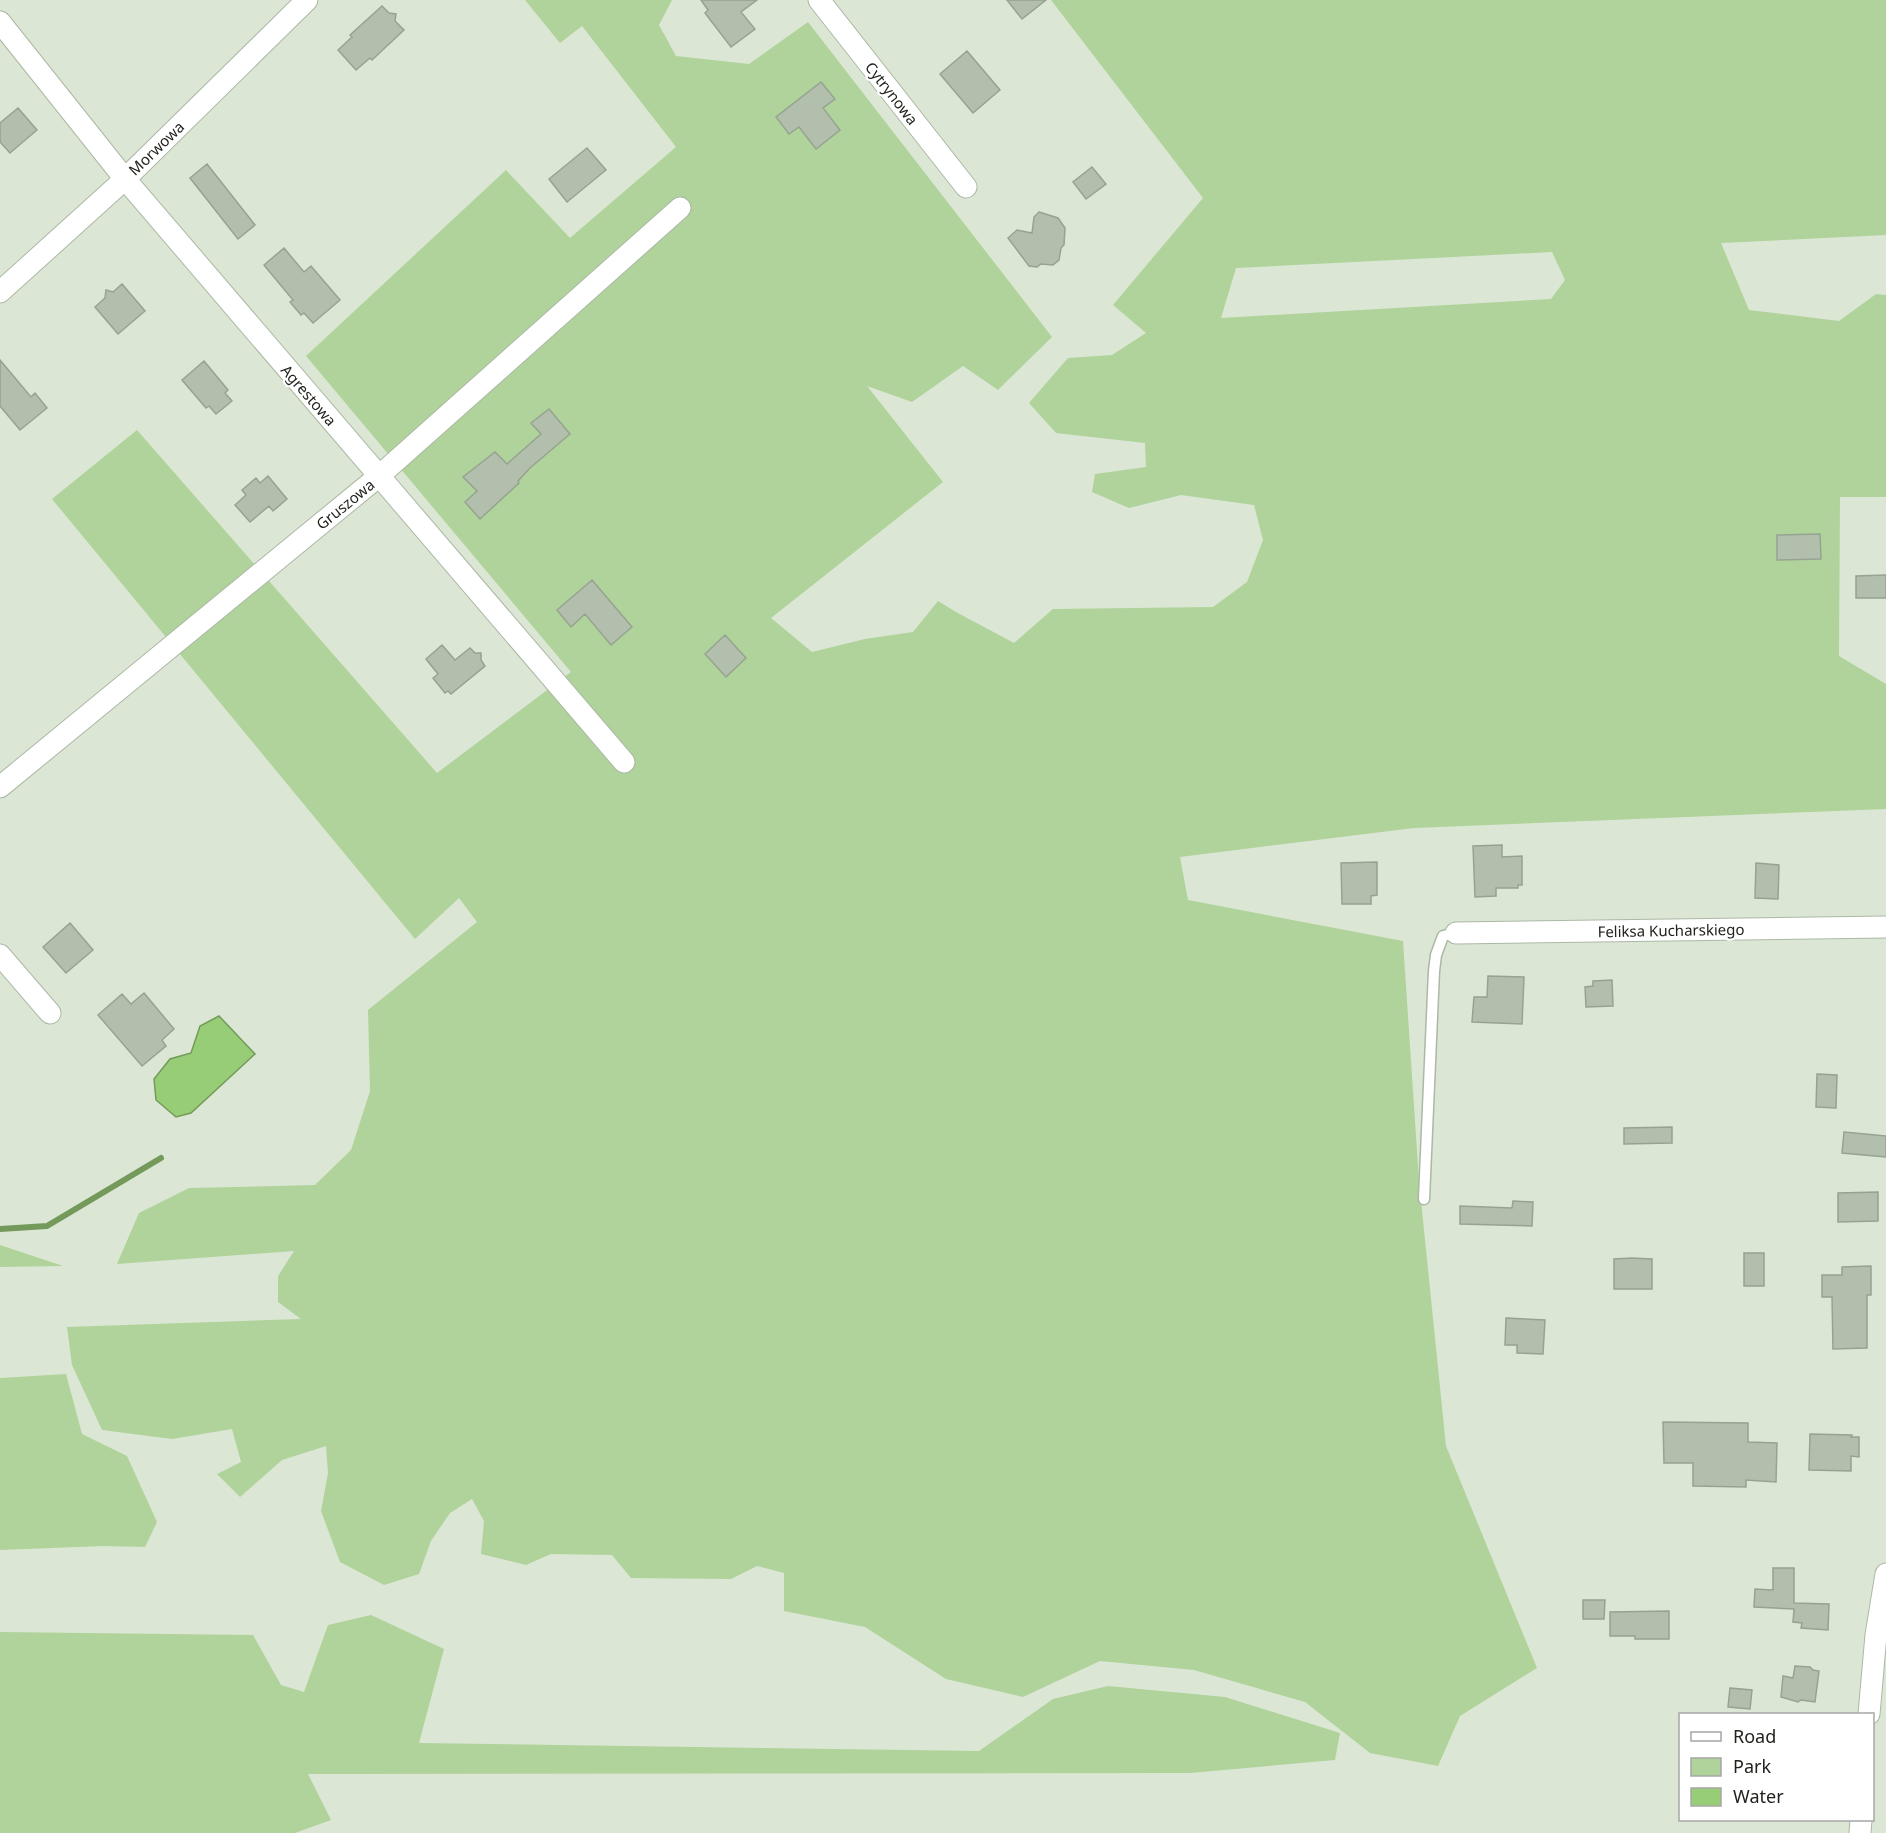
<svg xmlns="http://www.w3.org/2000/svg" width="1886" height="1833" font-family="'Noto Sans',sans-serif">
<rect width="100%" height="100%" fill="#dbe7d4"/>
<path fill="#afd39a" fill-rule="evenodd" d="M525 0H672L659 25 676 56 749 64 808 22 1052 337 998 390 963 366 912 402 867 386 943 482 771 618 812 652 865 639 913 632 938 601 956 612 1014 643 1053 609 1213 607 1247 582 1263 540 1254 505 1181 495 1129 508 1092 492 1095 474 1146 467 1145 443 1056 433 1029 403 1068 358 1112 355 1146 333 1113 305 1203 198 1051 0H1886V235L1721 243 1749 310 1839 321 1876 294 1886 295V497H1840L1839 656 1886 684V809L1414 828 1180 857 1188 900 1403 941 1419 1181 1446 1446 1537 1668 1460 1716 1438 1766 1370 1753 1305 1702 1194 1670 1100 1661 1023 1697 946 1679 865 1627 784 1611V1573L757 1566 731 1579 631 1578 612 1555 551 1554 526 1565 481 1554 484 1521 472 1499 450 1513 431 1541 419 1574 384 1585 340 1562 321 1511 328 1473 326 1446 282 1460 240 1497 217 1474 241 1462 232 1429 172 1439 102 1430 72 1365 67 1327 301 1319 278 1302V1276L294 1251 117 1264 139 1213 189 1188 315 1185 351 1150 370 1091 368 1010 477 922 459 898 415 939 52 499 137 430 437 773 571 672 306 356 506 170 570 238 676 147 582 26 560 43ZM1552 252 1565 280 1551 299 1221 318 1236 268Z
M0 1245 63 1266 0 1267Z
M66 1374 82 1434 127 1456 157 1522 145 1547 103 1546 0 1550V1378Z
M371 1615 444 1649 419 1743 979 1751 1053 1699 1108 1686 1225 1697 1340 1733 1335 1760 1190 1773 308 1774 331 1820 295 1833H0V1632L253 1635 281 1685 304 1692 328 1625Z"/>
<path fill="#97cd76" stroke="#739a5b" stroke-width="1.5" d="M219 1016 255 1054 191 1113 176 1117 156 1100 154 1079 170 1059 191 1053 200 1026Z"/>
<g fill="none" stroke-linecap="round" stroke-linejoin="round">
<path stroke="#739a5b" stroke-width="6" d="M0 1229 47 1226 161 1158"/>
</g>
<path fill="#b3bfad" stroke="#97a391" stroke-width="1.5" d="M701 0H757L741 12 755 29 731 47 705 13 708 10Z
M1007 0H1046L1022 19Z
M382 6 389 13 396 14 395 21 404 30 372 60 370 58 356 70 338 50 352 37 350 35Z
M967 51 1000 90 973 113 940 74Z
M821 82 835 99 823 108 840 130 816 149 799 127 789 134 776 117Z
M18 108 37 130 10 153 0 142V123Z
M587 148 606 170 567 202 549 179Z
M207 164 255 225 238 239 190 178Z
M1092 167 1106 184 1086 199 1073 182Z
M1039 212 1058 218 1065 228 1064 245 1061 248 1059 260 1053 265 1041 264 1037 267 1029 266 1008 238 1017 230 1032 233 1034 217Z
M284 248 304 272 311 266 340 300 313 323 304 313 301 315 290 302 293 300 264 265Z
M122 284 145 311 118 334 95 307 105 298 106 290 113 292Z
M0 360 31 397 35 393 47 408 20 430 0 406Z
M204 361 228 390 225 393 232 401 216 414 209 406 206 408 182 380Z
M549 409 570 434 530 468 518 481 519 483 480 519 465 502 477 491 463 477 495 452 507 464 541 434 531 423Z
M268 476 287 499 273 511 269 506 250 522 235 505 246 495 242 490 256 478 260 483Z
M1820 534 1821 559 1777 560V535Z
M1886 575V598H1856V576Z
M592 580 632 627 611 645 585 614 571 627 557 610Z
M725 635 746 658 726 677 705 654Z
M442 645 455 660 470 648 475 653H481V660L485 666 451 694 448 691 445 693 433 678 438 674 426 659Z
M1502 845V857L1522 856V885H1518V888H1496V896L1475 897 1473 846Z
M1377 862V895L1371 896V904H1342L1341 863Z
M1756 863 1779 865 1778 899 1755 898Z
M70 923 93 950 66 973 43 947Z
M1488 976 1524 977 1522 1024 1472 1022 1474 997H1487Z
M1612 980 1613 1006 1586 1007 1585 987 1593 986V981Z
M144 993 174 1029 162 1040 166 1046 142 1066 98 1015 122 994 131 1004Z
M1817 1074 1837 1075 1836 1108 1816 1107Z
M1672 1127V1143L1624 1144V1128Z
M1844 1132 1886 1136V1157L1842 1153Z
M1878 1192V1221L1838 1222V1193Z
M1513 1201 1533 1202 1532 1226 1460 1224V1206L1512 1208Z
M1744 1253H1764V1286H1744Z
M1632 1258 1652 1259V1289H1614V1259Z
M1871 1266V1295H1867V1348L1833 1349 1832 1297H1822V1275H1842V1267Z
M1506 1318 1545 1320 1543 1354 1517 1353V1345H1505Z
M1663 1422 1748 1423V1442L1777 1443 1776 1482 1746 1480V1487L1693 1486V1463H1664Z
M1810 1434 1852 1435 1851 1437H1859V1457L1851 1456V1471L1809 1470Z
M1773 1568H1794V1603L1829 1604 1828 1630 1801 1628 1802 1623 1793 1622 1794 1609 1754 1607 1755 1589 1773 1590Z
M1583 1600H1605L1604 1619H1583Z
M1669 1611V1639H1635V1636H1610V1612Z
M1795 1666 1810 1667 1813 1670 1819 1671 1815 1702 1801 1700 1798 1702 1781 1697 1783 1676 1793 1678Z
M1730 1688 1752 1690 1750 1709 1728 1707Z"/>
<g fill="none" stroke-linecap="round" stroke-linejoin="round">
<defs>
<path id="service" d="M1424 1199 1434 971 1436 955 1443 936 1456 933"/>
<path id="minor" d="M819 0 966 187
M0 22 125 179 624 762
M0 292 125 179 307 0
M0 787 379 476 680 208
M1456 933 1886 927
M0 955 50 1013
M1869 1714 1876 1635 1886 1574
M1860 1833 1861 1820"/>
</defs>
<use href="#service" stroke="#acb8a6" stroke-width="13"/>
<use href="#minor" stroke="#acb8a6" stroke-width="23"/>
<use href="#service" stroke="#fff" stroke-width="10"/>
<use href="#minor" stroke="#fff" stroke-width="21"/>
</g>
<g text-anchor="middle" dominant-baseline="central" stroke-width="4.5" stroke-linejoin="round" paint-order="stroke">
<g font-size="15" fill="#20241d" stroke="#fff">
<text transform="translate(892 93) rotate(52)">Cytrynowa</text>
<text transform="translate(156 148) rotate(-44)">Morwowa</text>
<text transform="translate(309 395) rotate(49)">Agrestowa</text>
<text transform="translate(345 504) rotate(-39)">Gruszowa</text>
<text transform="translate(1671 930) rotate(-1)">Feliksa Kucharskiego</text>
</g>
</g>
<rect x="1679" y="1713" width="195" height="108" fill="#ffffff" stroke="#a6a7a5" stroke-width="1.5"/>
<rect x="1691" y="1732" width="30" height="9" fill="#ffffff" stroke="#a6a7a5" stroke-width="1.5"/>
<text x="1733" y="1743" font-size="18" fill="#20241d">Road</text>
<rect x="1691" y="1758" width="30" height="18" fill="#afd39a" stroke="#a6a7a5" stroke-width="1.5"/>
<text x="1733" y="1773" font-size="18" fill="#20241d">Park</text>
<rect x="1691" y="1788" width="30" height="18" fill="#97cd76" stroke="#a6a7a5" stroke-width="1.5"/>
<text x="1733" y="1803" font-size="18" fill="#20241d">Water</text>
</svg>
